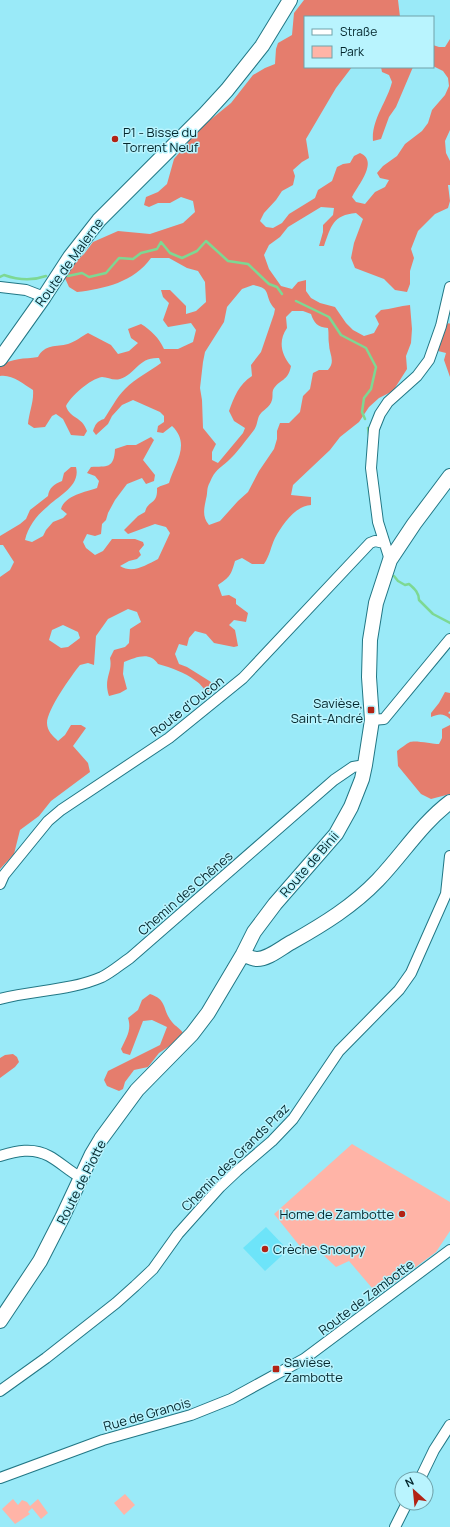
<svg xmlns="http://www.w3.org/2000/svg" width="450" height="1527" font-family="Manrope,sans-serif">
<rect width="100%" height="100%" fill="#9aeaf8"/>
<path fill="#6de4f9" d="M266 1227 288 1250 265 1271 243 1248Z"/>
<path fill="#ffb4a7" d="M352 1144 450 1202V1231L436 1252 378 1295 349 1261 336 1267 318 1250 307 1255 274 1214Z
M125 1494 135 1505 124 1515 114 1503Z
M13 1499 18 1505 22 1500 27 1502 30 1506 38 1499 48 1513 41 1519 32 1508 28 1512 30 1514 15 1524 2 1509Z"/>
<path fill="#e57d6d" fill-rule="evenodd" d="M304 0H398L400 17H305V67H352L336 88 306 139 309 158 302 162 293 170 295 176 293 185 282 191 276 200 264 213 260 221 266 227 273 228 282 223 289 214 315 198 318 190 332 181 337 167 343 164 350 163 354 156 360 153C379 161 358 185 352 197L356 202 365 204 375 192 385 187 389 180 380 178 377 173 383 166 397 156 405 144 422 131 428 123 432 110 445 95 449 86 448 78 443 71 433 66V45L439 47H445L450 39V130L445 141 446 153 450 161V185H448L450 201 448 208 435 214 418 231 411 249 414 258 410 271V284L407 292 395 290 384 279 355 268 351 258 354 243 363 219 356 213C333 215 331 226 324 246H319L323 232V225L333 215 334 208 321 207 288 227 280 237 269 245 264 255 269 269 281 286 292 289 298 282 306 280V291L311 298 320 303 335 307 346 323 353 330 364 336 374 333 379 324 375 316 381 310C391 309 400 306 410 305L412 329 411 343 406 356 407 369 393 391 379 398 369 407 359 422 340 437 330 450 293 485 291 495 311 497V505C295 506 282 525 275 538 271 546 270 555 264 564H252L242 558 235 561C231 575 230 577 218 585L222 596 229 595 236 599V604L248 613 246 622 234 620 229 625 235 630 238 646 234 647 214 643 206 634 195 631 189 638 187 646 179 644 175 654 179 664 187 667 211 682 212 688 208 692C203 689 201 684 196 681 184 672 172 668 158 664 150 651 136 657 124 662L123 674 127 689 120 693 109 696C103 678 113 673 110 658L114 650 125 647 129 643 130 629 141 622 137 612 128 609 108 619 96 636 94 665 88 663 80 665C71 676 47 710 47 723 47 731 53 736 58 741L65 735 71 725H81L86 728 73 746 88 763 90 772 51 801 39 816 20 830 14 854 0 869V577L10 570 14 562 3 545H0V536L20 524 26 519 30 510 48 496C49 488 54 484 62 481L64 473 71 467H76C81 486 58 496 47 507 37 515 28 527 25 540L32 542 43 536 46 530 53 522 63 518 67 514 61 509C65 495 86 492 97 488L99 481 95 476 87 473 91 467C107 466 114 469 115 449L127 445H136L151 437 154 440 143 460 155 475 154 481 146 484 142 478 127 484 115 500 108 513 106 520 102 524 101 534 95 536 87 534 83 542 86 548 95 555 103 551 112 539H135L143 542 144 545 139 551 141 555 137 559 129 561 120 566C133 574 146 565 158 559L170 533 166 527 155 524 128 534 124 530 138 516 145 512C148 500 158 505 157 488 161 485 165 485 169 483 175 463 191 444 172 426L163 433 157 432 158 426 164 422V416L160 412 133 400 122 405 112 416 108 424 96 435 93 431C95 425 97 421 104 419 111 409 116 398 125 389 136 378 149 372 161 363L159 358C138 357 136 374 120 379 113 381 108 377 102 377 90 379 71 396 66 406 70 419 82 416 87 431L84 436 71 435 63 419 56 414 52 416 45 427 34 428 28 424C29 412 34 402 33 390 23 384 12 374 0 376V366C12 358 24 359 38 357 45 344 56 347 68 344 75 342 82 336 88 333L111 345 118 354 129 351 138 343 131 338 128 329 141 324C151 330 159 338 164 349H178L193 342 196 330 191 323 168 327 163 320 169 303 163 297 161 290H170L186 306V314L196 311 206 302 205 282 198 271 187 268 169 258H151C134 282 104 289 77 292L69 287 64 276 70 267 84 254 93 242 118 231 150 234 183 223 195 212 193 201 181 197 170 203H158L149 207 144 205 146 197 158 192 167 184 174 159 199 129 231 103 253 75 265 68 275 64 276 49 278 43 292 35 294 13ZM253 285C273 288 263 296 275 309L274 314 261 352 251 365 252 376C239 384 234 397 229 411L234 421 245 428 243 433 218 463 212 460V452L216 444 203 428 202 400 200 388 203 362 205 352 224 322 227 307 242 289ZM292 311H303L311 314C314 323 317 327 328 328 329 334 328 338 329 344 329 354 336 361 328 370H319L313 373 310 389 303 396 300 412 289 423H280L277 431V439L274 449 259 471 248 492 238 501 220 521 209 525C202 517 204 509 206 499 208 493 206 489 210 482 215 470 219 469 228 461 237 453 246 440 254 430 257 426 257 421 259 416 262 410 270 408 272 400 273 396 272 393 273 390 279 379 288 382 291 366 281 354 278 341 287 328L286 317ZM63 625 78 632 80 638 68 647 61 648 49 640 52 630Z
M381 67H413L396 107 389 117 381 139 373 141C371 120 387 102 392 82L389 75 382 72Z
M449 323 450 324V377L444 360 446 353 438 351 446 325Z
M445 692 450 693V711L448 713 450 714V719C443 713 439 714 431 717V713L439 703Z
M450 725V794L431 799 421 794 398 766 397 751C401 748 406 744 410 742 415 740 433 744 439 744L442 738V729Z
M150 994C168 1000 162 1010 172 1022 176 1027 180 1028 183 1033L174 1043 159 1053 148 1067 134 1070 125 1082 123 1089 119 1091 107 1086 104 1080 108 1071 160 1045 167 1027 152 1020 143 1021 130 1055 123 1053 121 1049C126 1038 132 1030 128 1018L138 1010 142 1000Z
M13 1054 17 1057 19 1062 15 1067 0 1078V1058L5 1055Z"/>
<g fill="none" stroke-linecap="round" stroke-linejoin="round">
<path stroke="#7dd893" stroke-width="2.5" d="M68 276 82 273 89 277 106 273 119 258 133 259 141 253 157 249 161 242 170 253 182 258 197 251 206 241 228 261 248 264 269 284 277 287 282 294
M0 277 4 275C18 280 32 281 46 276
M296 301 329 317 341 335 366 348 376 367 371 389 364 398 362 412 365 419
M368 428 369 435
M394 576 398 581 405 585 409 584C415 589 419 593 419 600L433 614 450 623"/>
<defs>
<path id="street" d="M0 287 26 290 44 297
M390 560 378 522 371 468 374 429 380 414 388 402 417 376 429 360 441 326 450 287
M372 720 384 719 450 639
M0 884 4 875 48 821 61 810 169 738 243 678 370 543 375 541 384 543
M0 999C33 990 70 991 102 977 112 972 121 964 130 958L334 780 353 767 365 765
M0 1156C16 1151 33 1147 49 1156 60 1162 69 1171 80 1177
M0 1391 46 1358 116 1303 135 1286 153 1269 178 1234 220 1187 237 1171 272 1141 293 1119 339 1051 399 990 411 973 446 894 450 856
M0 1478 103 1440 191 1415 231 1399 304 1359 450 1250
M420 1479 434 1450 450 1425
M395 1527 407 1503"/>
<path id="secondary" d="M0 359 44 297 70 257 99 220 205 114 227 90 262 46 290 0
M243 954C247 956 252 959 257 959 269 959 282 947 292 942 324 924 353 906 378 880 402 855 422 823 450 802
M0 1321 40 1261 62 1218 92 1154 101 1139 137 1090 192 1034 208 1013 243 954 254 932 275 904 336 834 351 807 362 779 365 765 372 720 369 677 370 640 376 603 390 560 414 524 450 476"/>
</defs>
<use href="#street" stroke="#227785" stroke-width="12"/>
<use href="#secondary" stroke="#227785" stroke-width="16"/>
<use href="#street" stroke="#fff" stroke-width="10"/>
<use href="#secondary" stroke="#fff" stroke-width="14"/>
</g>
<g fill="#b22315" stroke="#b9f4fe" stroke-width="1.5">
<circle cx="115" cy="139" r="4"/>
<rect x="367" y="706" width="8" height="8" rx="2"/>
<circle cx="402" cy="1214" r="4"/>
<circle cx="265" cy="1249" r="4"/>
<rect x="272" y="1365" width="8" height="8" rx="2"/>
</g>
<g text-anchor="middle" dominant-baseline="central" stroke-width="3" stroke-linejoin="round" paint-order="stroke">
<g font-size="13" fill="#03262c" stroke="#b9f4fe" text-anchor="start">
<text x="123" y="132">P1 - Bisse du<tspan x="123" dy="15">Torrent Neuf</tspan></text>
<text x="363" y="703" text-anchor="end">Savièse,<tspan x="363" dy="15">Saint-André</tspan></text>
<text x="394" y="1214" text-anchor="end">Home de Zambotte</text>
<text x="273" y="1249">Crèche Snoopy</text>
<text x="284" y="1362">Savièse,<tspan x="284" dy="15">Zambotte</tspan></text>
</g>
<g font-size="13" fill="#03262c" stroke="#b9f4fe">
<text transform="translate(69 262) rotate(-54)">Route de Malerne</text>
<text transform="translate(187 706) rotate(-38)">Route d'Oucon</text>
<text transform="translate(309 864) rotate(-49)">Route de Binii</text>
<text transform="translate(185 893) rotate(-41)">Chemin des Chênes</text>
<text transform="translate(235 1157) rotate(-45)">Chemin des Grands Praz</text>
<text transform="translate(81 1182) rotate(-63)">Route de Piotte</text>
<text transform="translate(366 1297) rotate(-37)">Route de Zambotte</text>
<text transform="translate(147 1414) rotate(-16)">Rue de Granois</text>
</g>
</g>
<rect x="304" y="16" width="130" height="52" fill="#b9f4fe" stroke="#70a2aa"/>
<rect x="312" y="29" width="20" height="6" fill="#ffffff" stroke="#70a2aa"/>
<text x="340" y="36" font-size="12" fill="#03262c">Straße</text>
<rect x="312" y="46" width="20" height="12" fill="#ffb4a7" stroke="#70a2aa"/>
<text x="340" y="56" font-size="12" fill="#03262c">Park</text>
<g transform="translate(414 1491) rotate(333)"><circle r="19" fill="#b9f4fe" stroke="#70a2aa"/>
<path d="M0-3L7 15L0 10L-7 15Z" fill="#b22315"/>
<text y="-6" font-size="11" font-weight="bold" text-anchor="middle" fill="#03262c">N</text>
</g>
</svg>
